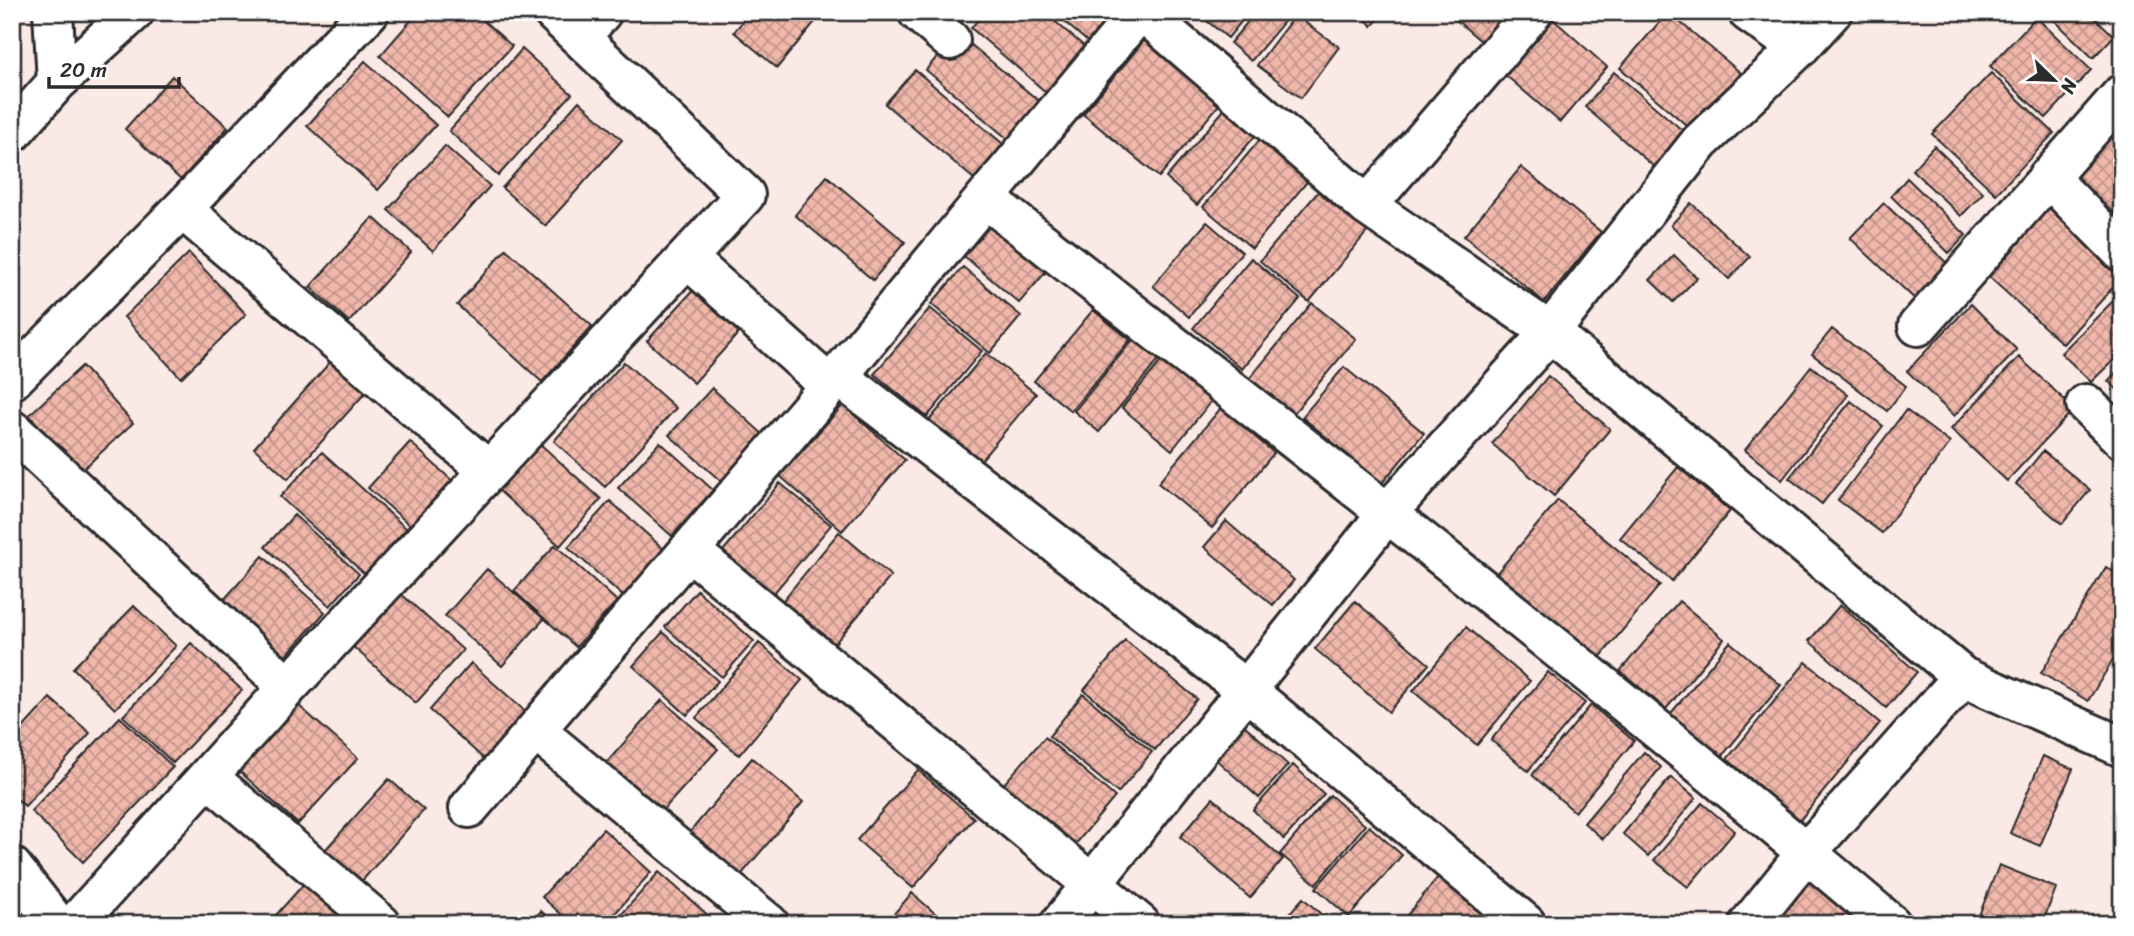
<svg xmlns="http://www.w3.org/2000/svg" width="2134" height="936" font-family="Sriracha,sans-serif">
<defs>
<pattern id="building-cross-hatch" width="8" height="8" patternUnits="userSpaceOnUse" patternTransform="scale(1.75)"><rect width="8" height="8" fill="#f1b7ab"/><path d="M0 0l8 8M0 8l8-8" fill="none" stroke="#c3958b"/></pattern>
</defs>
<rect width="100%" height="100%" fill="#fbe9e6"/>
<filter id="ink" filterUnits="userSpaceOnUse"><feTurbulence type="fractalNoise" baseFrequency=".0143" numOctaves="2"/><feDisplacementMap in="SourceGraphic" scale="14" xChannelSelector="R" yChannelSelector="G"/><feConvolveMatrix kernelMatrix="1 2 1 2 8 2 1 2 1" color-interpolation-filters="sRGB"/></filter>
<g filter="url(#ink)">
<path fill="url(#building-cross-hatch)" stroke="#2b2b2b" stroke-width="2" d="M418 12H474L512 46 448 117 380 56Z
M750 12H823L777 68 734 32Z
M984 12H1044L1085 47 1047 93 971 28Z
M1053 12H1108L1112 16 1089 43Z
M1206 12H1249L1228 38 1202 17Z
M1256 12H1292L1251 61 1230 43Z
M1358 12H1385L1372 26Z
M1447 12H1507L1482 42Z
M1545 12 1607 67 1560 122 1496 67Z
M1668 12 1741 73 1692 130 1620 68Z
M2046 12H2089L2114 36 2093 58Z
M1295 15 1339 47 1301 98 1257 65Z
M2036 17 2091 70 2046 118 1990 66Z
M957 33 1040 102 1009 140 926 70Z
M1147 37 1223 100 1159 177 1083 114Z
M522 49 572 94 498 176 449 131Z
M365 61 436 125 378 190 307 126Z
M915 70 1003 144 974 179 885 104Z
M1614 72 1689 136 1659 171 1585 107Z
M1991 73 2054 133 1996 194 1932 134Z
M172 76 228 127 181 180 125 129Z
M579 101 622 140 545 226 502 188Z
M1229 104 1260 130 1197 205 1166 178Z
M2108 131 2122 144V210L2112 220 2066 176Z
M1263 136 1311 177 1252 248 1203 207Z
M445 146 490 186 433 251 388 210Z
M1934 146 1983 193 1961 216 1912 170Z
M1521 167 1601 232 1544 302 1464 236Z
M827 176 905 242 873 280 795 215Z
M1907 178 1966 235 1949 253 1891 196Z
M1323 186 1372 226 1309 302 1260 261Z
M1691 203 1750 257 1729 279 1671 225Z
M1884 203 1952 268 1918 302 1850 238Z
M2049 207 2122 271V277L2063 344 1988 276Z
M373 217 411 252 349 322 310 287Z
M995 220 1050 267 1019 303 964 256Z
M1207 222 1242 252 1189 317 1153 286Z
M506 249 592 326 542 382 457 305Z
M189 253 246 314 181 378 124 317Z
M1674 255 1697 278 1673 302 1650 280Z
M1251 258 1300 299 1242 369 1193 328Z
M963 267 1021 316 990 353 931 304Z
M697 286 743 328 694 383 647 341Z
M2122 292V352L2091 382 2061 353Z
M1312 303 1356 339 1292 415 1249 379Z
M1971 304 2017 350 1954 416 1907 371Z
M930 308 982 351 927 417 874 374Z
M1093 310 1130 340 1071 411 1034 381Z
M1832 329 1906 386 1887 411 1812 354Z
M1136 336 1161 357 1099 432 1074 411Z
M986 353 1036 394 977 465 927 423Z
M2019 357 2074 409 2007 481 1951 429Z
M1163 359 1212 400 1172 450 1122 408Z
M331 361 366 392 288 479 254 448Z
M624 362 676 408 605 487 554 441Z
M82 366 133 423 81 471 29 415Z
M1811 366 1848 395 1782 480 1745 450Z
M2122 366V394L2108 381Z
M1344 367 1424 433 1382 483 1302 417Z
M1548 376 1610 429 1554 496 1492 444Z
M712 388 766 437 724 484 669 435Z
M1851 401 1883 426 1822 504 1789 478Z
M843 405 905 460 842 531 780 476Z
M1221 408 1274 453 1212 528 1158 483Z
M1906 410 1950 443 1882 533 1838 500Z
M410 442 459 487 419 533 368 488Z
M660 442 713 490 672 536 618 488Z
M539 443 601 499 560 546 497 489Z
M2043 451 2090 490 2062 524 2016 484Z
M322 452 407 529 366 575 280 497Z
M1678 467 1730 511 1672 581 1620 538Z
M780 483 831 525 768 600 718 557Z
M1558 500 1660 585 1598 660 1496 574Z
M610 501 667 552 625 598 568 547Z
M294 515 359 574 330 606 265 547Z
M1226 521 1294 580 1273 605 1204 547Z
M839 532 891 576 826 654 774 611Z
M555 545 617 601 576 647 514 591Z
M263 556 325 612 283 659 221 603Z
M2106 567 2122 577V645L2088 701 2041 673Z
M487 569 544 619 502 666 445 616Z
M697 590 754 641 722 677 665 627Z
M398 591 463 650 416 703 350 644Z
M1355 601 1429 664 1389 712 1315 649Z
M1679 601 1724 639 1666 709 1620 671Z
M1840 605 1917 672 1886 708 1809 641Z
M134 606 176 646 115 709 73 668Z
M1466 627 1530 681 1477 745 1413 691Z
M663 632 718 681 687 715 633 666Z
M1125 640 1197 699 1155 750 1084 690Z
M1730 642 1781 685 1717 762 1667 718Z
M191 643 242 690 173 763 123 716Z
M759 643 802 680 739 755 696 718Z
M1806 662 1880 723 1800 820 1727 759Z
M471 663 526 712 484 759 430 710Z
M1548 672 1585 703 1528 771 1491 740Z
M1083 694 1152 752 1118 793 1049 736Z
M50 698 90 733 25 806 12 795V740Z
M662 700 718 749 656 818 601 769Z
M297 704 358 758 298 824 238 770Z
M1591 705 1634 741 1575 812 1532 775Z
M120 717 173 767 83 862 31 811Z
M1242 723 1288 765 1259 798 1212 756Z
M1045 737 1115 797 1074 846 1003 785Z
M1644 752 1661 767 1603 839 1584 823Z
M2043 756 2073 769 2040 846 2010 833Z
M752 758 803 802 741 875 690 832Z
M1293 765 1324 794 1284 839 1253 810Z
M918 770 974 818 913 888 857 840Z
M1671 777 1696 798 1648 856 1623 834Z
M389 779 424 810 361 882 325 850Z
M1330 795 1365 825 1316 884 1280 854Z
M1213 798 1283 859 1250 898 1180 837Z
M1702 803 1735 831 1688 887 1654 860Z
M1369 826 1402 855 1349 917 1316 888Z
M603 829 651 872 606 924H572L542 897Z
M1999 865 2056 888 2042 924H1992L1978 918Z
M659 872 718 924H613Z
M1438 877 1494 923V924H1400Z
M1805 877 1861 924H1766Z
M309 878 352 917 346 924H268Z
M912 893 947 924H885Z
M1303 898 1332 924H1280Z
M541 911 555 924H530Z"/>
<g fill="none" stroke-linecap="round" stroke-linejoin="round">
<defs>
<path id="minor" d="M918 12 950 40
M1143 12 1367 206 1550 332 1963 677 2122 747
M1748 12 1799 48
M580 38 602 12
M57 82 134 12
M12 133 57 82 53 12
M2048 177 2122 252
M985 198C1290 436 1596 673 1891 924
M1367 206 1533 12
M182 209 489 471
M687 258 830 386
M1918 326 2122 94
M838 376 1245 689 1526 924
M12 380 182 209 369 12
M2086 404 2122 439
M12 430 288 687
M689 550 1140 924
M536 731 769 924
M208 777 381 924
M469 808 838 376 1139 12
M12 867 57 924
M75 924 288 687 745 195 553 12
M1749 924 1807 852 1963 677"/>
<path id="tertiary" d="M1060 924 1388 512 1550 332 1700 142 1799 48 1832 12"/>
</defs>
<use href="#minor" stroke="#2b2b2b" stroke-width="44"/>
<use href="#tertiary" stroke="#2b2b2b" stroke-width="44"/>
<use href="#minor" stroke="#fff" stroke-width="38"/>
<use href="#tertiary" stroke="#fff" stroke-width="38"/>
</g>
</g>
<rect width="2134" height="936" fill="none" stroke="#fff" stroke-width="42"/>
<rect x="21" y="21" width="2092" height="894" fill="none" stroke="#2b2b2b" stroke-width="2.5" filter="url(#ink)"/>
<g transform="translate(2054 80) rotate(113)" stroke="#ffffff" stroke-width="5" paint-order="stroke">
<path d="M0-5L12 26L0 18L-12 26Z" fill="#2b2b2b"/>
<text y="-10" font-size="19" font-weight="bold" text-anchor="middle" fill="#2b2b2b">N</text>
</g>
<path d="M49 77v10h130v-10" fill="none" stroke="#2b2b2b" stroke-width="3.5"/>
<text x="60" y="77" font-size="21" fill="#2b2b2b" stroke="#ffffff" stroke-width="5" paint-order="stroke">20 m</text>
</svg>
